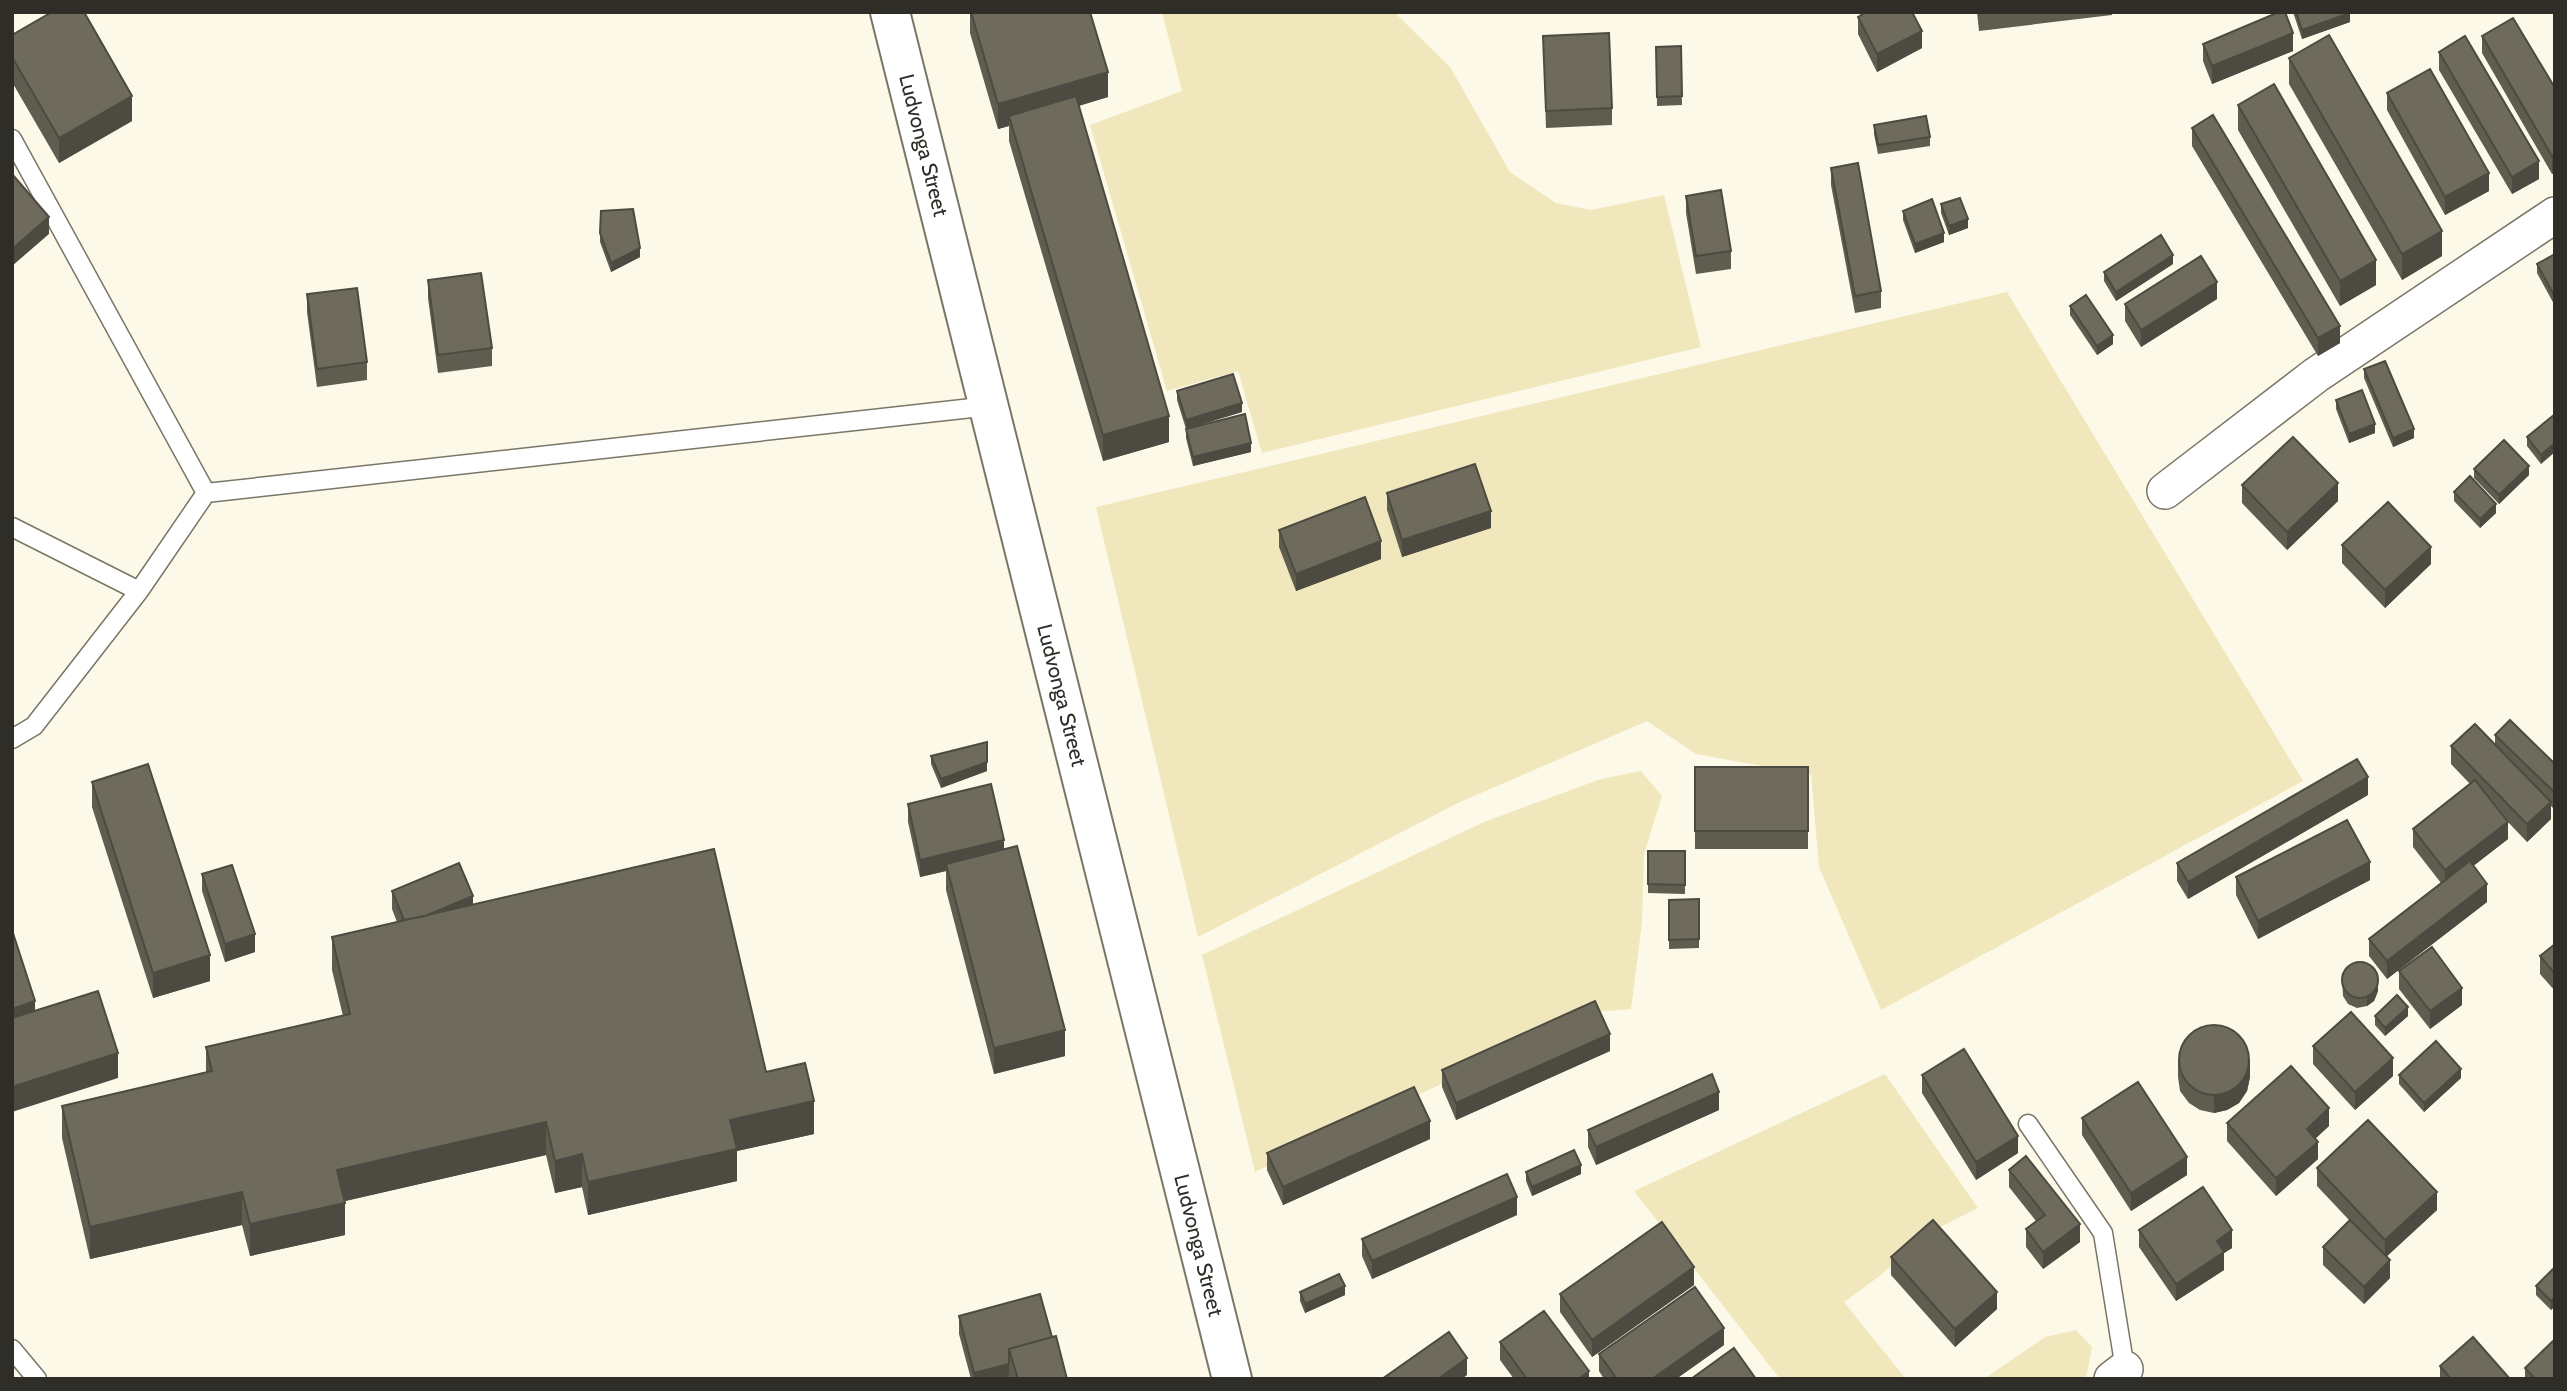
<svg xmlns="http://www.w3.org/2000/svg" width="2567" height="1391" font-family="Cabin,sans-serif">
<rect width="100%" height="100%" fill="#fcf9e9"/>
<path fill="#f1e7bc" d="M1162 12H1394L1450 67 1510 172 1556 203 1591 210 1664 195 1701 347 1262 453 1238 371 1167 391 1090 125 1182 91Z
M2007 292 2303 781 1881 1010 1819 867 1811 775 1696 754 1647 721 1458 803 1198 937 1096 507Z
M1641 771 1662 796 1644 854 1642 922 1631 1009 1594 1012 1255 1172 1202 955 1484 822 1601 779Z
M1885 1074 1978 1208 1930 1232 1881 1275 1844 1302 1906 1379H1780L1634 1191Z
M2076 1330 2092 1347 2086 1379H1984L2045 1337Z"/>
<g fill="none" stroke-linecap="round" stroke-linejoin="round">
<defs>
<path id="service" d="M12 139 206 493
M12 527 139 591
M12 739 34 726 139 591 206 493 990 406
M2028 1124 2103 1233 2125 1369
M12 1349 37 1379"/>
<path id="minor" d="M2165 491 2316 375 2555 215
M2112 1379 2125 1369"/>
<path id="tertiary" d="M890 12 1232 1379"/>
</defs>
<use href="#service" stroke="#797668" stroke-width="21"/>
<use href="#minor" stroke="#797668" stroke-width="38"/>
<use href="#tertiary" stroke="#797668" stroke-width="42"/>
<use href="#service" stroke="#fff" stroke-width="18"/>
<use href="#minor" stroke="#fff" stroke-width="35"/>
<use href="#tertiary" stroke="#fff" stroke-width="38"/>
</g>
<path fill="#5f5c50" d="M970 12H1090L1108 97 1079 106 1169 442 1103 461 1009 141V126L998 129 970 33Z
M1977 12H2112V15L1979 31Z
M2293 12H2349L2350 22 2302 39Z
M1858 17 1922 48 1877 72 1858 34Z
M12 35 132 121 59 163 12 82Z
M1543 36 1612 108V125L1546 128Z
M2482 36 2555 88V172L2552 174 2482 53Z
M2203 44 2293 51 2212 84 2203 61Z
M1681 46 1682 105 1657 106 1656 47Z
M2439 52 2539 179 2512 194 2439 70Z
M2289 58 2442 256 2402 280 2289 84Z
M2387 93 2489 191 2445 215 2387 110Z
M2238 105 2376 285 2340 306 2238 130Z
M1874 125 1930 137V146L1878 154 1874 134Z
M2192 128 2340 343 2318 356 2192 146Z
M1831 168 1881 291V308L1855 313 1831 185Z
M1686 196 1731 251V269L1696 274 1686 213Z
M1941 204 1968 228 1949 235 1941 213Z
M1903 211 1944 242 1915 253 1903 220Z
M600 233 640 257 611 272 600 242Z
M2555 254V306L2537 273V264Z
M2173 264 2116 301 2104 281V272Z
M428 280 492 348V366L438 373 428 298Z
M307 294 367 362V380L317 387 307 312Z
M2217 299 2141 347 2125 321V304Z
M2070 306 2113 344 2097 355 2070 315Z
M2364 369 2414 438 2393 447 2364 378Z
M1177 391 1242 412 1186 429 1177 400Z
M2336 400 2375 433 2349 443 2336 409Z
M2555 414 2541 464 2527 446V437Z
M1186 429 1251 452 1193 466 1186 438Z
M2474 469 2529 475 2499 504 2474 478Z
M2242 485 2338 501 2287 550 2242 503Z
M2454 492 2496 513 2480 528 2454 501Z
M1387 493 1491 528 1402 557 1387 510Z
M1279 530 1381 559 1296 591 1279 547Z
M2342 545 2431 564 2385 608 2342 563Z
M2495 735 2555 764V810L2551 806V819L2527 842 2508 822V839L2473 866 2487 902 2387 979 2369 956V939L2441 883 2413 847V829L2470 784 2451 764V746L2495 744Z
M931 756 987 771 941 788 931 764Z
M1695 767H1808V849H1695Z
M92 782 210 981 153 998 92 807Z
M2368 795 2188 899 2177 881V863Z
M908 804 1004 849 1065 1056 994 1074 946 890V871L920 877 908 822Z
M1648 851H1685V894L1648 893Z
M202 874 255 952 225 962 202 891Z
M2236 877 2370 880 2258 939 2236 895Z
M392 891 473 905 766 1072 814 1134 737 1151V1181L588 1215 582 1187 555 1193 546 1155 344 1201 345 1235 250 1256 242 1225 90 1259 62 1138V1106L206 1072V1047L343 1016 332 970V937L397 922 392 909Z
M1699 899V948L1669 949V900Z
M2555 944V991L2540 974V956Z
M2399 971 2462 1005 2430 1029 2399 989Z
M2342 978 2378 991 2374 1001 2367 1006 2357 1008 2348 1004 2343 996Z
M2375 1016H2408L2385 1036 2375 1025Z
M2313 1046 2393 1076 2355 1110 2313 1064Z
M1610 1051 1456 1120 1442 1087V1070Z
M2178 1060 2250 1077 2247 1091 2239 1103 2227 1110 2214 1113 2200 1110 2189 1103 2180 1091 2178 1077Z
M1922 1075 2018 1153 1976 1180 1922 1093Z
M2399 1075 2461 1078 2424 1112 2399 1084Z
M1719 1110 1596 1165 1588 1147V1130Z
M2082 1118 2187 1175 2131 1211 2082 1135Z
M2227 1123 2329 1126 2315 1139 2318 1159 2276 1196 2227 1141Z
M1430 1139 1283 1205 1267 1170V1153Z
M2317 1168 2437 1210 2387 1256 2390 1278 2364 1304 2323 1265V1247L2349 1220 2317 1186Z
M2009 1170 2080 1242 2043 1269 2026 1247V1229L2036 1221 2009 1187Z
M1526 1172 1581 1174 1532 1196 1526 1181Z
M1517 1215 1372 1279 1362 1256V1239Z
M2139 1230 2232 1248 2224 1253V1270L2176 1301 2139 1247Z
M1891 1257 1997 1309 1955 1347 1891 1275Z
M2555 1267V1306L2551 1310 2536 1295V1286Z
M1694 1285 1592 1357 1560 1312V1294Z
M1300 1292 1345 1295 1305 1313 1300 1301Z
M959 1316 1052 1337 1067 1379H971L959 1334Z
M1500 1342 1589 1379H1514L1500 1360Z
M1724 1345 1676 1379H1604L1599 1371V1354Z
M2440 1366 2510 1379H2440Z
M2525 1368 2555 1379H2525Z"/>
<path fill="#4d4b41" d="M2350 13V22L2302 39V30Z
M1922 31V48L1877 72V54Z
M2293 33V51L2212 84V66Z
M1108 72V97L1012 125 1009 116V126L998 129V104Z
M132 96V121L59 163V138Z
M2555 155V172L2552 174V156Z
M2539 161V179L2512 194V177Z
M2489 173V191L2445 215V197Z
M49 217V234L12 266V249Z
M1968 219V228L1949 235V226Z
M2442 231V256L2402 280V254Z
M1944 233V242L1915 253V244Z
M640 248V257L611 272V263Z
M2173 255V264L2116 301V292Z
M2376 260V285L2340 306V281Z
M2217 282V299L2141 347V330Z
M2340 326V343L2318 356V338Z
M2113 335V344L2097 355V346Z
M1242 403V412L1186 429V420Z
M1169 416V442L1103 461V435Z
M2375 424V433L2349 443V434Z
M2414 429V438L2393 447V438Z
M1251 443V452L1193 466V457Z
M2555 443V452L2541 464V455Z
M2529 466V475L2499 504V495Z
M2338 483V501L2287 550V532Z
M2496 504V513L2480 528V519Z
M1491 511V528L1402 557V540Z
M1381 541V559L1296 591V574Z
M2431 547V564L2385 608V590Z
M987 762V771L941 788V779Z
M2368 777V795L2188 899V882Z
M2551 802V819L2527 842V824Z
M2508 822V839L2445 888V870Z
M1004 840V857L946 864V871L920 877V860Z
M2370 862V880L2258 939V921Z
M2487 884V902L2387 979V961Z
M473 896V913L406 924Z
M255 934V952L225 962V944Z
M210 955V981L153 998V973Z
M2378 982V991L2374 1001 2367 1006V997Z
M2462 988V1005L2430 1029V1011Z
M35 1001V1019L12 1026V1009Z
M2408 1007V1016L2385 1036V1028Z
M1065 1030V1056L994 1074V1048Z
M1610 1034V1051L1456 1120V1103Z
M118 1053V1078L12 1112V1087Z
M2393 1058V1076L2355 1110V1092Z
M2250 1060V1077L2247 1091 2239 1103 2227 1110 2214 1113V1096Z
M2461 1069V1078L2424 1112V1103Z
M1719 1092V1110L1596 1165V1147Z
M814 1101V1134L737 1151V1181L588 1215V1182L730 1120Z
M2329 1108V1126L2307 1146V1129Z
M1430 1121V1139L1283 1205V1187Z
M546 1122V1155L337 1203V1170Z
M2018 1136V1153L1976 1180V1162Z
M2318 1142V1159L2276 1196V1178Z
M582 1154V1187L555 1193V1161Z
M2187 1157V1175L2131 1211V1193Z
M1581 1165V1174L1532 1196V1187Z
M242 1192V1225L90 1259V1227Z
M2437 1192V1210L2385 1258V1240Z
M1517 1197V1215L1372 1279V1261Z
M345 1203V1235L250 1256V1224Z
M2080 1224V1242L2043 1269V1252Z
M2232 1230V1248L2224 1253V1270L2176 1301V1284L2217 1241Z
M2390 1260V1278L2364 1304V1287Z
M1694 1267V1285L1592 1357V1340Z
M1345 1286V1295L1305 1313V1304Z
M1997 1292V1309L1955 1347V1329Z
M2555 1297V1306L2551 1310V1301Z
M1724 1328V1345L1676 1379H1652Z
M1467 1358V1375L1462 1379H1438Z
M1009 1364V1379H974V1373Z
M1589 1371V1379H1579Z"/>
<path fill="#6e6b5d" stroke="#4d4b41" stroke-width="2" d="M52 12H84L132 96 59 138 12 57V35Z
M971 12H1090L1108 72 998 104Z
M1866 12H1912L1922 31 1877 54 1858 17Z
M2279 12H2285L2293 33 2212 66 2203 44Z
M2296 12H2349L2350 13 2302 30Z
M2513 18 2555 88V155L2552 156 2482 36Z
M1609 33 1612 108 1546 111 1543 36Z
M2329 35 2442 231 2402 254 2289 58Z
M2465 36 2539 161 2512 177 2439 52Z
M1681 46 1682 96 1657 97 1656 47Z
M2430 69 2489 173 2445 197 2387 93Z
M2274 84 2376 260 2340 281 2238 105Z
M1076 96 1169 416 1103 435 1009 116Z
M2213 115 2340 326 2318 338 2192 128Z
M1926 116 1930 137 1878 145 1874 125Z
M1858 163 1881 291 1855 296 1831 168Z
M12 174 49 217 12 249Z
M1721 190 1731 251 1696 256 1686 196Z
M1960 198 1968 219 1949 226 1941 204Z
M1932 199 1944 233 1915 244 1903 211Z
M633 209 640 248 611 263 600 233 601 211Z
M2161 235 2173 255 2116 292 2104 272Z
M2555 254V297L2537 264Z
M2201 256 2217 282 2141 330 2125 304Z
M481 273 492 348 438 355 428 280Z
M357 288 367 362 317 369 307 294Z
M2086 295 2113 335 2097 346 2070 306Z
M2385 361 2414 429 2393 438 2364 369Z
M1233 374 1242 403 1186 420 1177 391Z
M2362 390 2375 424 2349 434 2336 400Z
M1245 414 1251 443 1193 457 1186 429Z
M2555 414V443L2541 455 2527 437Z
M2293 437 2338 483 2287 532 2242 485Z
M2504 440 2529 466 2499 495 2474 469Z
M1475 464 1491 511 1402 540 1387 493Z
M2470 476 2496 504 2480 519 2454 492Z
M1365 497 1381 541 1296 574 1279 530Z
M2388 502 2431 547 2385 590 2342 545Z
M2510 720 2555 764V793L2495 735Z
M2475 724 2551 802 2527 824 2451 746Z
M987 742V762L941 779 931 756Z
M2357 759 2368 777 2188 882 2177 863Z
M148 764 210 955 153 973 92 782Z
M1695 767H1808V831H1695Z
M2475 780 2508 822 2445 870 2413 829Z
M991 784 1004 840 920 860 908 804Z
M2347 820 2370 862 2258 921 2236 877Z
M1017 846 1065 1030 994 1048 946 864Z
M714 849 766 1072 805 1063 814 1101 730 1120 737 1149 588 1182 582 1154 555 1161 546 1122 337 1170 345 1203 250 1224 242 1192 90 1227 62 1106 212 1071 206 1047 350 1014 332 937Z
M1648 851H1685V885L1648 884Z
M2470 861 2487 884 2387 961 2369 939Z
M459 863 473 896 425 916 404 920 392 891Z
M232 865 255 934 225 944 202 874Z
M1699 899V939L1669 940V900Z
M12 930 35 1001 12 1009Z
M2555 944V974L2540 956Z
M2432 947 2462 988 2430 1011 2399 971Z
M2342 980a18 18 0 1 1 36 0a18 18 0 1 1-36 0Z
M98 991 118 1053 12 1087V1018Z
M2397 995 2408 1007 2385 1028 2375 1016Z
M1595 1001 1610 1034 1456 1103 1442 1070Z
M2351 1012 2393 1058 2355 1092 2313 1046Z
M2179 1060a35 35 0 1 1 70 0a35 35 0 1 1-70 0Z
M2436 1041 2461 1069 2424 1103 2399 1075Z
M1964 1049 2018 1136 1976 1162 1922 1075Z
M2291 1066 2329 1108 2307 1129 2318 1142 2276 1178 2227 1123Z
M1712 1074 1719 1092 1596 1147 1588 1130Z
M2138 1082 2187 1157 2131 1193 2082 1118Z
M1414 1087 1430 1121 1283 1187 1267 1153Z
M2368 1120 2437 1192 2385 1240 2317 1168Z
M1574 1150 1581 1165 1532 1187 1526 1172Z
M2026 1156 2080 1224 2043 1252 2026 1229 2045 1215 2009 1170Z
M1507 1174 1517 1197 1372 1261 1362 1239Z
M2203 1187 2232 1230 2217 1241 2224 1252 2176 1284 2139 1230Z
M1933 1220 1997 1292 1955 1329 1891 1257Z
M2350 1220 2390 1260 2364 1287 2323 1247Z
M1662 1222 1694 1267 1592 1340 1560 1294Z
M2555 1267V1297L2551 1301 2536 1286Z
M1339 1274 1345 1286 1305 1304 1300 1292Z
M1695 1287 1724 1328 1652 1379H1617L1599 1354Z
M1040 1294 1052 1337 1009 1349V1364L974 1373 959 1316Z
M1544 1311 1589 1371 1579 1379H1527L1500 1342Z
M1449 1332 1467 1358 1438 1379H1382Z
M1056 1336 1067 1379H1018L1009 1349Z
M2473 1337 2510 1379H2451L2440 1366Z
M2555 1339V1379H2535L2525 1368Z
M1734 1348 1756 1379H1691Z"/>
<g text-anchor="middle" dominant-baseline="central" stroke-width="7" stroke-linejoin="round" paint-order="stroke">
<g font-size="21" fill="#2e2d27" stroke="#fff">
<text transform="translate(924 145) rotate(76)">Ludvonga Street</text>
<text transform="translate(1062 695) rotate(76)">Ludvonga Street</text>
<text transform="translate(1199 1245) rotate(76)">Ludvonga Street</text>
</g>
</g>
<rect width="2567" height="1391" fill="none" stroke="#2e2d27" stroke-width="28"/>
</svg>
